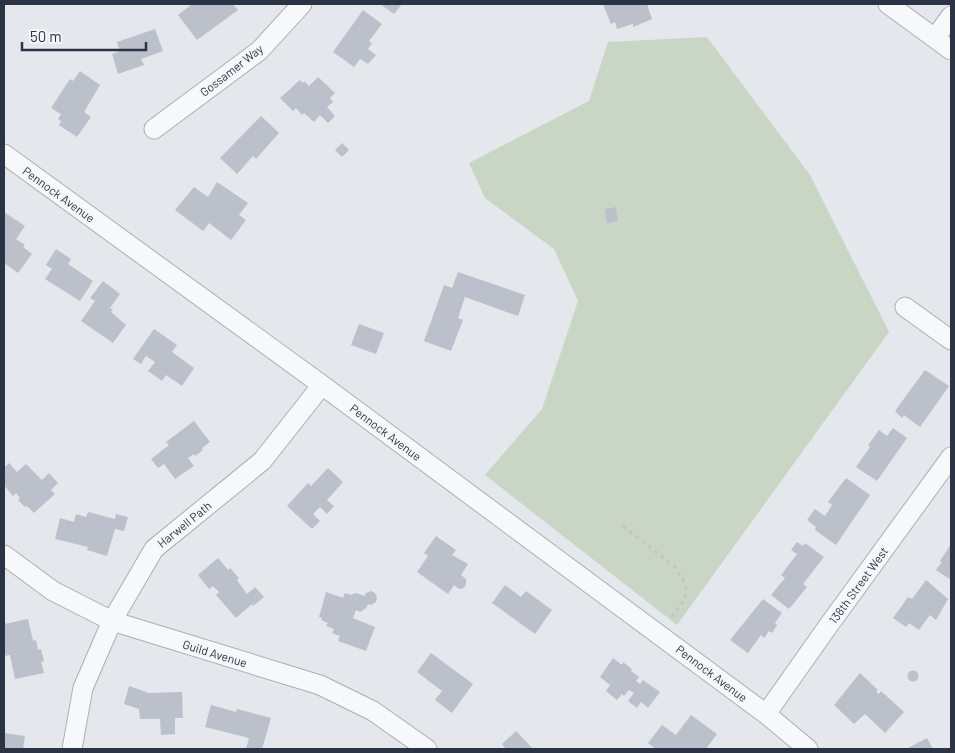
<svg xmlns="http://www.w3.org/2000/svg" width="955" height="753" font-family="Barlow,sans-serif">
<rect width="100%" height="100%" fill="#e4e7ec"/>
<path fill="#c9d6c5" d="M707 37 810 175 889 332 677 625 485 475 542 409 578 301 554 249 485 198 469 163 589 101 608 42Z"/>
<path fill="#bbc0ca" d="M192 4H233L238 10 197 40 178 15Z
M380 4H402L394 14Z
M603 4H647L652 19 633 27V24L617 29 615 22 611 24Z
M363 10 382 24 369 41 372 43 368 49 376 55 368 64 360 59 354 67 333 52Z
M155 29 163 51 141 59 144 65 118 74 112 54 120 51 117 42Z
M80 71 100 85 84 112 91 117 77 137 59 125 61 121 58 119 61 114 51 108 70 79 73 81Z
M318 77 335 93 330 98 333 102 327 107 335 116 328 123 320 115 314 122 304 113 302 115 296 108 293 111 280 98 300 80 303 83 304 81 309 86Z
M261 116 279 133 256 159 253 156 237 174 220 158Z
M342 143 349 150 342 157 335 150Z
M217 182 248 203 239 215 246 220 231 240 209 223 203 231 175 210 194 187 208 197Z
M616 207 618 221 607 223 605 209Z
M4 212 25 226 16 239 25 245 23 247 32 254 18 273 4 263Z
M56 249 71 259 68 264 93 281 80 301 45 279 52 269 46 265Z
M458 272 525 295 518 316 465 297 458 318 463 320 451 351 424 341 444 285 452 288Z
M103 281 120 294 110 308 113 310 111 312 126 325 113 343 81 321 95 301 90 298Z
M359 324 384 333 376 354 351 345Z
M154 329 177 345 172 352 194 368 182 386 166 375 162 381 148 371 155 362 146 356 141 364 133 359Z
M925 370 949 386 920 427 904 415 902 418 895 411Z
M194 421 210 442 202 448 203 450 195 456 194 454 188 458 194 466 175 479 164 464 158 468 151 459 169 445 166 442Z
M893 428 907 438 877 481 856 467 870 447 868 445 879 430 887 436Z
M9 463 17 472 26 464 42 480 49 473 58 483 51 490 55 494 34 513 27 506 25 507 18 500 20 498 16 493 13 496 4 485V468Z
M328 468 343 482 327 500 334 506 327 514 320 507 313 514 320 521 312 529 287 506 308 483 311 486Z
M846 478 870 495 836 545 815 530 816 527 807 520 815 509 825 516 832 505 828 502Z
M88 512 115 519 116 514 128 517 124 531 115 529 107 556 87 550 88 547 55 539 60 518 74 522 76 514 86 517Z
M436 536 456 550 452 555 468 564 461 575 466 579V584L464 588 459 589 454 585 448 594 417 572 428 556 424 553Z
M797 542 803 546 805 543 824 557 803 584 807 587 789 609 771 595 785 578 781 575 797 554 791 550Z
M951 544V580L936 570 942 562 940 561Z
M218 558 228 570 230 568 239 578 237 580 247 594 255 587 264 597 253 606 252 604 236 618 216 595 219 592 213 586 209 589 198 575Z
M926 580 948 599 936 620 930 615 919 630 909 623 906 627 893 618 908 597 912 599Z
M505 585 521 597 526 591 552 610 535 634 492 603Z
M371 591 375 593 377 597 376 602 371 605 368 604 366 608 360 612 356 610 353 618 375 627 366 651 338 641 340 636 332 633 334 629 326 626 328 623 321 620 322 618 319 617 326 592 343 598 345 593 351 595 356 593 365 596 366 593Z
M763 599 782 613 775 623 777 625 772 633 769 631 764 638 761 635 748 653 730 640Z
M28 619 33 641 36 640 38 650 41 649 44 661 41 662 44 673 15 679 10 655 4 656V624Z
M431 653 473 684 452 713 435 700 442 691 417 672Z
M613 658 622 665 623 662 632 669 631 671 639 677 636 681 640 684 643 680 660 692 648 708 641 702 637 708 628 701 634 693 629 690 624 696 622 694 617 700 606 691 610 685 600 677Z
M907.5 676a5.5 5.5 0 1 1 11 0a5.5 5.5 0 1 1-11 0Z
M860 673 878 690 876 692 879 694 881 691 904 712 885 733 865 714 854 724 834 705Z
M129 686 149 693 182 692 183 718H175V734L161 735 160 719H140L139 709 124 704Z
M211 705 236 712 237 709 271 718 262 749H246L249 738 205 727Z
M691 715 717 734 706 749H656L648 743 662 725 676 735Z
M516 731 533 749H506L502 744Z
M4 733 25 736 23 749H4Z
M927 738 933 749H906Z"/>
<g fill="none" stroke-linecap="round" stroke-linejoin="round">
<defs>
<path id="minor" d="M888 4 951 50
M935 38 951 16
M154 129 259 51 302 4
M4 154 322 385 766 714 808 749
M905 307 951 340
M4 555 53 591 112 621 320 685 373 711 427 749
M766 714 826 629 951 457
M72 749 83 688 112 621 154 549 262 461 322 385"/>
</defs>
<use href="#minor" stroke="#a9aeb7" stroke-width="21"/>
<path stroke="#c2c5cb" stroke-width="3" stroke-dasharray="4 4" stroke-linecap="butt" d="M623 526 675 567 686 585 685 599 670 620"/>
<use href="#minor" stroke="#f7f8fa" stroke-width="19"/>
</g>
<g text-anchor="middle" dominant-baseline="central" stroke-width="5" stroke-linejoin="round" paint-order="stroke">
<g font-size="12" fill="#2b3445" stroke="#f4f6f9">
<text transform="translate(231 70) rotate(-38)">Gossamer Way</text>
<text transform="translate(59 194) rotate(36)">Pennock Avenue</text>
<text transform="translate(386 432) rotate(37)">Pennock Avenue</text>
<text transform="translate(184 524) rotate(-39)">Harwell Path</text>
<text transform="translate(858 585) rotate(-54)">138th Street West</text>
<text transform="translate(215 653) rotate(17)">Guild Avenue</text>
<text transform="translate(712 673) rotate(37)">Pennock Avenue</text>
</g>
</g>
<rect width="955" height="753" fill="none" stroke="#2b3445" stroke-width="10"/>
<path d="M22 42v8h124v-8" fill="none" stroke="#2b3445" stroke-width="2.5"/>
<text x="30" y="42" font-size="15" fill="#2b3445" stroke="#f4f6f9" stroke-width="4" paint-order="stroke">50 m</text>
</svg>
